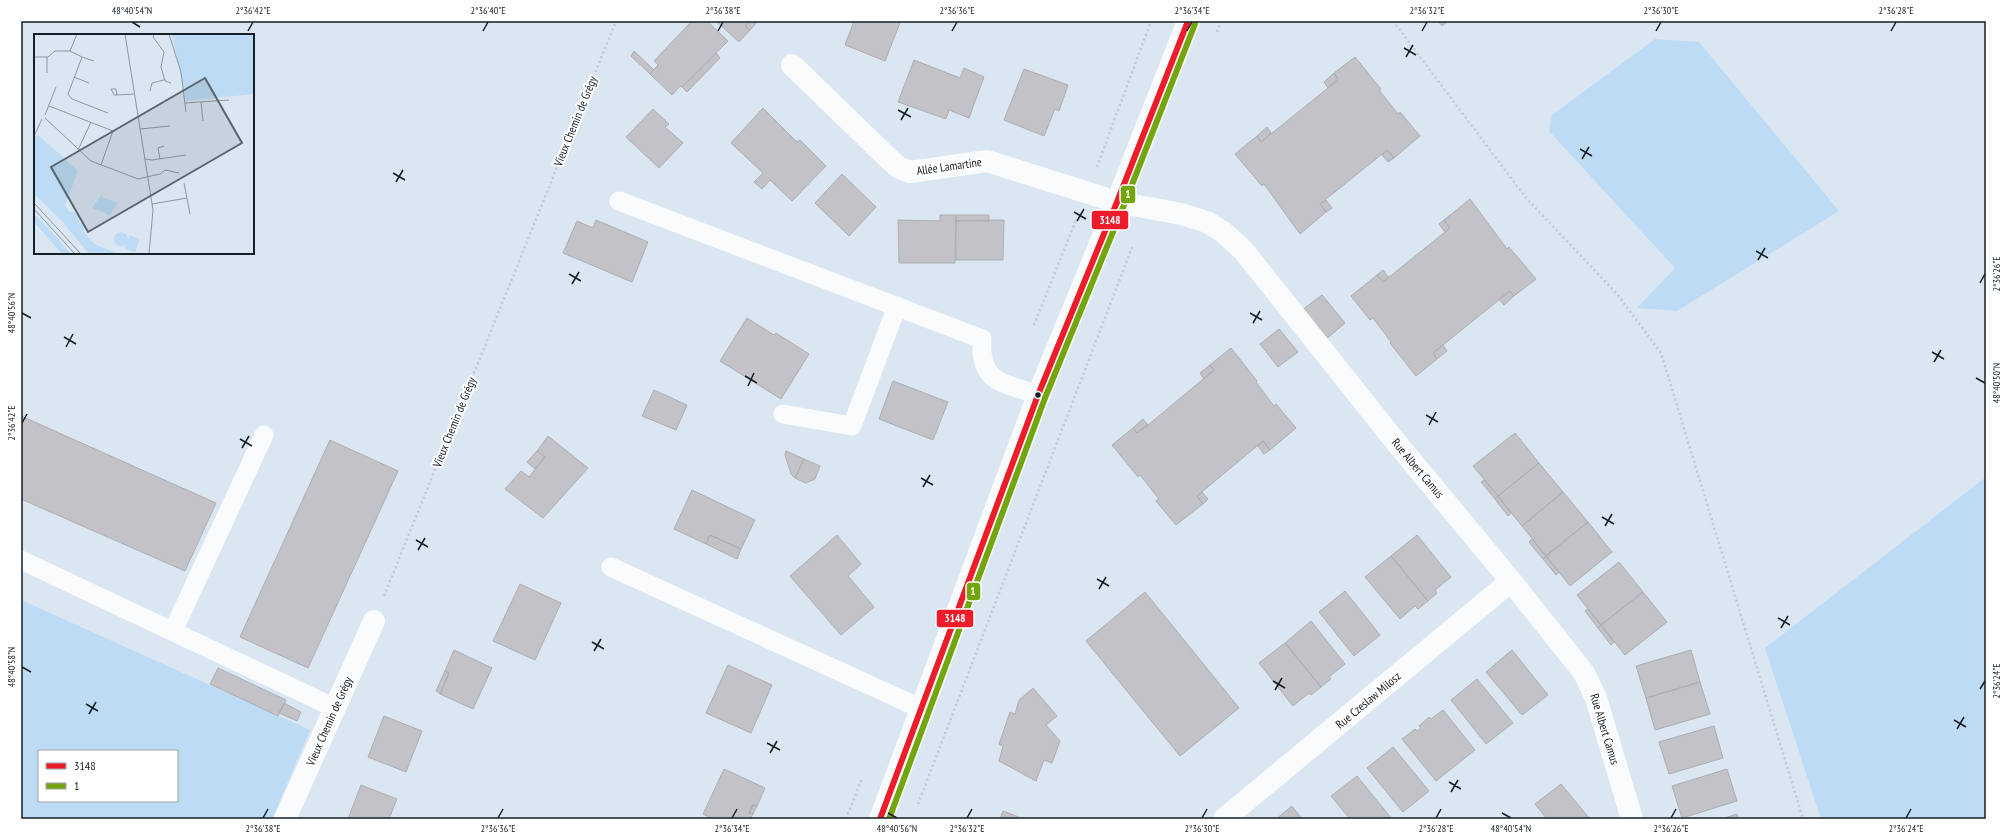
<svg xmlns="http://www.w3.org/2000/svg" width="2007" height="840" font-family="'PT Sans Narrow',sans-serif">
<rect width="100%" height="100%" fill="#dae7f2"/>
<path fill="#bddbf4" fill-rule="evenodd" d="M1655 39 1699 42 1839 211 1677 311 1637 308 1675 268 1549 131 1552 115Z
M1986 477V819H1821L1765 648Z
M21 600 310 730 272 819H21ZM39 751H177V801H39Z"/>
<path fill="#c3c3c7" stroke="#adadb1" d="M692 21H707L728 41 682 87 680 86 672 95 650 74 658 65 654 61Z
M716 21H750L745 26 750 30 739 42Z
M750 21H758L750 30 745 26Z
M854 21H896L900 23 885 61 845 45Z
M1438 21H1448L1442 26Z
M634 51 654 70 650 74 631 56Z
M716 53 720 58 687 92 682 87Z
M1355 57 1381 89 1379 90 1398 114 1400 112 1420 136 1394 158 1387 150 1320 204 1326 212 1300 234 1264 184 1262 186 1235 154 1257 136 1261 142 1328 88 1338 79 1334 73Z
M914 60 960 78 964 68 984 77 969 118 949 110 946 119 898 102Z
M1024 69 1068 85 1059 111 1055 109 1044 136 1004 120Z
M1334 73 1338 79 1328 88 1324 82Z
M763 108 797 142 800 140 826 166 792 201 770 180 762 189 754 182 763 173 731 143Z
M653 109 669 124 665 127 683 143 659 168 626 137Z
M1267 127 1271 133 1261 142 1257 136Z
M1387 150 1394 158 1388 162 1382 155Z
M842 174 876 207 849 236 815 203Z
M1470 199 1507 249 1509 247 1536 279 1514 296 1510 291 1433 353 1437 359 1416 376 1390 343 1391 342 1373 318 1370 320 1351 296 1377 275 1383 282 1450 228 1444 220Z
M1326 200 1332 208 1326 212 1320 204Z
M940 215H956L955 263H899L898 220 940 221Z
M956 215H989V221H956Z
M596 220 648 242 632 282 563 253 577 221 593 228Z
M989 220H1004L1003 260H956V221Z
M1444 220 1450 228 1445 232 1439 224Z
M1383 270 1389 278 1383 282 1377 275Z
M1510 291 1514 296 1504 305 1499 299Z
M1322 295 1345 323 1326 339 1302 310Z
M747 318 774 335 776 333 809 354 781 399 720 361Z
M1279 329 1298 352 1278 367 1260 344Z
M1443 345 1447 351 1437 359 1433 353Z
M1231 348 1257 381 1256 382 1274 406 1276 404 1296 428 1270 450 1263 441 1197 496 1203 504 1176 525 1156 501 1159 499 1140 475 1138 477 1112 445 1133 428 1137 433 1148 425 1214 370 1210 365Z
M1210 365 1214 370 1204 379 1200 373Z
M893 381 948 402 933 440 879 419Z
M654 390 687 405 676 430 642 416Z
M21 416 216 503 185 571 21 499Z
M1143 419 1148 425 1137 433 1133 428Z
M1515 433 1539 463 1498 496 1473 466Z
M548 436 588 468 543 518 505 489 521 471 529 477 545 457 537 451Z
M330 440 398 471 308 668 240 637Z
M1263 441 1270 450 1264 454 1258 446Z
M537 451 545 457 535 469 527 462Z
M786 451 804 459 795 478 791 474 785 455Z
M804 459 820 466 815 479 806 483 795 478Z
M1539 463 1563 492 1522 526 1498 496Z
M1484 480 1498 496 1495 499 1481 482Z
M692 490 755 520 741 549 710 535 706 544 674 529Z
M1202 492 1208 499 1203 504 1197 496Z
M1563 492 1588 522 1546 556 1522 526Z
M1498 496 1511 513 1508 516 1495 499Z
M1588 522 1612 552 1570 586 1546 556Z
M710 535 741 549 737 559 706 544Z
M837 535 861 564 848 576 874 607 841 635 790 576Z
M1417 535 1451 577 1435 590 1437 593 1428 601 1391 556Z
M1532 539 1546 556 1543 559 1529 542Z
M1391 556 1428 601 1418 609 1415 606 1400 619 1365 577Z
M1546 556 1559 572 1556 575 1543 559Z
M1619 562 1643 592 1601 625 1577 595Z
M520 584 561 603 535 660 493 641Z
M1345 591 1380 635 1354 656 1319 612Z
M1145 592 1239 708 1180 756 1086 641Z
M1643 592 1667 622 1625 655 1601 625Z
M1588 609 1601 625 1598 628 1585 611Z
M1311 621 1345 664 1329 677 1331 679 1321 687 1285 643Z
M1601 625 1614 642 1611 645 1598 628Z
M1285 643 1321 687 1311 695 1309 693 1293 706 1259 663Z
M454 650 492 668 473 709 440 694 449 673 445 671Z
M1512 650 1548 695 1522 715 1486 672Z
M1691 650 1700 682 1646 698 1636 666Z
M728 665 772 685 751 733 706 713Z
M218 668 286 700 278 716 210 684Z
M445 671 449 673 440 694 436 691Z
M1477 679 1513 723 1486 744 1451 700Z
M1700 682 1710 714 1655 730 1646 698Z
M1033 688 1057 716 1046 725 1060 741 1052 763 1044 760 1036 781 999 761 1003 746 999 744 1010 712 1015 714 1019 700Z
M284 703 301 712 297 721 279 713Z
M1443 710 1475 750 1436 781 1402 739 1415 729 1417 731 1421 728 1419 726 1429 717 1431 719Z
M384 716 422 731 406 772 368 757Z
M1714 726 1723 758 1669 774 1659 742Z
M1393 747 1429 791 1403 812 1367 768Z
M724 769 765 788 757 806 753 805 749 813 753 814 750 819H713L703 814Z
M1727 769 1737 801 1682 818 1672 786Z
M1357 776 1392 819H1350L1331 796Z
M1561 784 1590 819H1547L1535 804Z
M361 785 397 799 389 819H348Z
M753 805 757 806 753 814 749 813Z
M1292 806 1302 819H1276Z
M1003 811 1024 819H1000Z
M1737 814 1738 819H1721Z"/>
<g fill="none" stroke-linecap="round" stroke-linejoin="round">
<path stroke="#c4c7cc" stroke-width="2.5" stroke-dasharray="2 3" stroke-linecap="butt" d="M1393 21 1526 198 1617 294 1661 353 1803 819
M1217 32 1221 21
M1097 167 1151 21
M1034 325 1076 220
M384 596 616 21
M918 804 1133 245
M846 819 862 778"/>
<path stroke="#f9fbfd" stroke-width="19" d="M619 201 982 339C979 384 1003 382 1038 395
M783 414 852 426 897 306
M21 560 335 708
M611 567 922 709
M173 631 264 435"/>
<path stroke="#f9fbfd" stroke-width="22" d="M792 65 887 157 898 167 910 172 987 161 1117 202 1181 214 1207 222 1223 232 1243 250 1395 441 1511 581 1584 673 1596 698 1632 819
M285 819 374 621
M1224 819 1511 581"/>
<path stroke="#f9fbfd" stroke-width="22" d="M880 819 1038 395 1117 202 1188 21"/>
<defs>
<path id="bus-1" d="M880 819 1038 395 1117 202 1188 21"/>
<path id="bus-2" d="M889 819 1045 398 1124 205 1195 24"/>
</defs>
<use href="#bus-1" stroke="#fff" stroke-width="9"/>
<use href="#bus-2" stroke="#fff" stroke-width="9"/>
<use href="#bus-1" stroke="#ed1c2a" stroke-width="6"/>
<use href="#bus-2" stroke="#73a50f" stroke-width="6"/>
</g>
<path fill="none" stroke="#141e25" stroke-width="1.5" d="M132 22 140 27M248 31 253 22M483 31 488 22M718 31 723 22M952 31 957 22M1187 31 1192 22M1422 31 1427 22M1656 31 1661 22M1891 31 1896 22M1404 48 1416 55M1406 57 1413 45M898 110 911 117M901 120 908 108M1580 149 1592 156M1582 159 1589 147M393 173 405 180M396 182 403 170M1074 212 1086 219M1077 221 1084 209M1756 251 1768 258M1758 260 1765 248M569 274 581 281M1980 283 1985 274M572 284 579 272M22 313 31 318M1250 313 1262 320M1253 323 1260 311M64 337 76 344M66 347 73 334M1932 352 1944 359M1934 362 1941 350M745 376 757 383M1976 378 1985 383M748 386 754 373M1426 415 1438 422M22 423 27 414M1429 425 1436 412M240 439 252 446M242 448 249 436M921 478 933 485M923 487 930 475M1602 517 1614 524M1605 526 1612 514M416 540 428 547M418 550 425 538M1097 579 1109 586M1099 589 1106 577M1778 618 1790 625M1781 628 1788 616M592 642 604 649M594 651 601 639M22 667 31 672M1273 681 1285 688M1980 689 1985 681M1275 690 1282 678M86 704 98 711M89 714 96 702M1954 720 1966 727M1957 729 1964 717M767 743 780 750M770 753 777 741M1449 782 1461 789M1451 792 1458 780M888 813 897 818M1502 813 1511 818M263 818 268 809M498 818 503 809M732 818 737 809M967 818 972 809M1202 818 1207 809M1436 818 1441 809M1671 818 1676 809M1906 818 1911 809"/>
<circle fill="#141e25" stroke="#fff" stroke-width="1.5" cx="1038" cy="395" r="3.5"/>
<g text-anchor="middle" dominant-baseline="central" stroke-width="4" stroke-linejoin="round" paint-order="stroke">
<g font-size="12" fill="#141e25" stroke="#fff">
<text transform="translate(575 121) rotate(-68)">Vieux Chemin de Grégy</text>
<text transform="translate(949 166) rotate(-8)">Allée Lamartine</text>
<text transform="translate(454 422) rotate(-68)">Vieux Chemin de Grégy</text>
<text transform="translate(1418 468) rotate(50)">Rue Albert Camus</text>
<text transform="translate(1368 700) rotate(-40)">Rue Czeslaw Milosz</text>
<text transform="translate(329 721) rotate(-66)">Vieux Chemin de Grégy</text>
<text transform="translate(1605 729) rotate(73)">Rue Albert Camus</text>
</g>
</g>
<g transform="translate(34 34)">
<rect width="220" height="220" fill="#dae7f2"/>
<path d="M138 0H220V60L152 67ZM4 101 44 137 31 171 35 178H41L46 189 52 191 49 197 60 210 85 220H55L27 186 0 160V103ZM69 158 68 163 84 169 76 181 58 174ZM0 180 15 195 37 220H28L0 188ZM80 205a7 7 0 1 1 14 0a7 7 0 1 1-14 0ZM96 201 106 205 101 218 90 214Z" fill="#bddbf4"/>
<path fill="none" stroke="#8b97a0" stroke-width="1" d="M91 0 119 176 115 220M120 0 119 3 130 18 127 33 131 47 137 49M135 0 147 38 152 78M36 17 48 23 34 60 38 65 74 79M36 17 43 0M0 23H14L21 17H36M13 23V39M48 23 60 27M40 43 55 49M116 57 118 49 130 46M83 61 82 55H77L80 61H83L101 60M167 68 169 87M151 69 195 66M15 72 79 97 67 131M11 81 22 53M11 84 57 127 104 145 126 140 131 136 145 139M106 95 136 92M0 102 8 85M44 116 57 88M111 125 118 126 152 121M126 125 124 114 130 112M150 149 156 180M0 169 47 220M118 170 153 164M0 175 41 220"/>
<path fill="#59646d" fill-opacity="0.15" stroke="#59646d" stroke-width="2" d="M171 44 208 109 54 198 17 133Z"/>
<rect width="220" height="220" fill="none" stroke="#141e25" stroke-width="2"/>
</g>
<g stroke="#fff" stroke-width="1.5">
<rect x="1120" y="185" width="16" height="19" rx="4" fill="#73a50f"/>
<rect x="1091" y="210" width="38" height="20" rx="4" fill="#ed1c2a"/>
<rect x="966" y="582" width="15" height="19" rx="4" fill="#73a50f"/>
<rect x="936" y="609" width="38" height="19" rx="4" fill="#ed1c2a"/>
</g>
<g font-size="11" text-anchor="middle" font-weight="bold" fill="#fff">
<text x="1128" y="198">1</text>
<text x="1110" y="224">3148</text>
<text x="973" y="595">1</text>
<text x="955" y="622">3148</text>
</g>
<rect width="2007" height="840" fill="none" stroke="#ffffff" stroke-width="44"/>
<rect x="38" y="750" width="140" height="52" fill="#ffffff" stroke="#a1a5a8"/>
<rect x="46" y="763" width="20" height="6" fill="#ed1c2a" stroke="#a1a5a8"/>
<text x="74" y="770" font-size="12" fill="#141e25">3148</text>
<rect x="46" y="783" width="20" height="6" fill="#73a50f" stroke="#a1a5a8"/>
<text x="74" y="790" font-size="12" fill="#141e25">1</text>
<rect x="22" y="22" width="1963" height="796" fill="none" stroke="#141e25" stroke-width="1.5"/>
<g font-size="10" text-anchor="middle" fill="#141e25">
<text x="132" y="14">48°40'54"N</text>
<text x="253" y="14">2°36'42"E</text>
<text x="488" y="14">2°36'40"E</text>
<text x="723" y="14">2°36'38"E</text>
<text x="957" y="14">2°36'36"E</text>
<text x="1192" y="14">2°36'34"E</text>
<text x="1427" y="14">2°36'32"E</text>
<text x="1661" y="14">2°36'30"E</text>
<text x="1896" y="14">2°36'28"E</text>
<text transform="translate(1996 274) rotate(-90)" y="4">2°36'26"E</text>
<text transform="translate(11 313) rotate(-90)" y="4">48°40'56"N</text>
<text transform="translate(1996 383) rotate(-90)" y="4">48°40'50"N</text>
<text transform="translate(11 423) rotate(-90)" y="4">2°36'42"E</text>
<text transform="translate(11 667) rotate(-90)" y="4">48°40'58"N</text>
<text transform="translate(1996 681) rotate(-90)" y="4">2°36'24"E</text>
<text x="263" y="832">2°36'38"E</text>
<text x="498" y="832">2°36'36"E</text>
<text x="732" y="832">2°36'34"E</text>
<text x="897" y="832">48°40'56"N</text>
<text x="967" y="832">2°36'32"E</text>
<text x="1202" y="832">2°36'30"E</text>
<text x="1436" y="832">2°36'28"E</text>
<text x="1511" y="832">48°40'54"N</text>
<text x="1671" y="832">2°36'26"E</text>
<text x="1906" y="832">2°36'24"E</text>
</g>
</svg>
